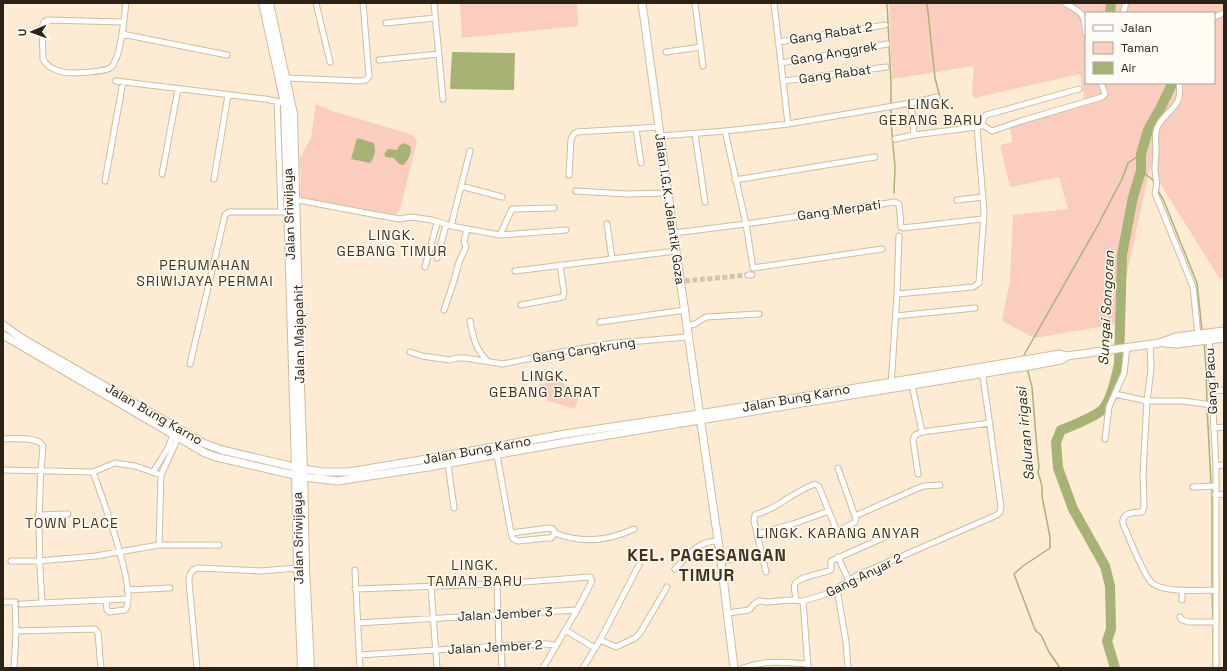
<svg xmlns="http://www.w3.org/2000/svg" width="1227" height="671" font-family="'Space Grotesk',sans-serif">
<rect width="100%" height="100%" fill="#fdecd3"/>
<path fill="#fbcdbe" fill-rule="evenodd" d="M460 3H577L578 26 462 38Z
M889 3H1224V278H1219L1150 167 1125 283 1122 323 1035 338 1002 321 1010 280 1013 215 1068 209 1059 177 1010 187 1000 145 1012 142 1010 128 1085 101 1080 74 974 98 972 92 974 66 892 79ZM1086 13H1214V83H1086Z
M316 104 332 111 413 135 417 141 400 209 396 215 300 199 301 174 299 159 311 138Z
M564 381 566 394 580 392 575 409 548 401 539 384Z"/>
<path fill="#a7b374" d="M452 52 515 53 514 90 450 89Z
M357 138 374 143C376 151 375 157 370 163L351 159Z
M403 143 410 146C413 152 408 161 403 165L399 164 394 158 386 157 384 154 388 149 397 150 399 146Z"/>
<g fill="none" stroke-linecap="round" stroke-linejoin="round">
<path stroke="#a7b374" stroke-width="1.5" d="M887 3 891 83V122L895 167 894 193
M927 3 935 78 940 97
M1141 171 1152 179 1155 184
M1157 189 1163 199 1197 283 1202 330
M1204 342 1206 368 1207 402
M1024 358V355L1098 225 1122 179 1128 163 1141 154
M1027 368 1032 387 1037 449 1039 467 1038 472 1042 486V496L1050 537V548L1023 566 1014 574 1034 627 1036 631 1041 635 1049 652 1060 668
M1207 406 1211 484
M1212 488V588
M1212 592 1213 620
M1213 668V624"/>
<path stroke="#a7b374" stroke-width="10" d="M1110 13 1111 3
M1115 668 1107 641 1111 629 1110 586 1105 566 1073 509 1058 468 1056 442 1061 430C1070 427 1098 415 1103 409 1112 399 1116 377 1119 364L1122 255 1133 197 1141 171V154L1148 130 1161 107 1172 84V83"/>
<path stroke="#d3c4ad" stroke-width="5" stroke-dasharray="5 2.5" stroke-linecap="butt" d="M685 281 748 275"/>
<defs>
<path id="street" d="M316 3 330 62
M434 3 443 99
M695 3 703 66
M1066 4C1084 13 1084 14 1086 34
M1123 13 1126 3
M1214 17 1224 13
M123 22 47 20 44 22 42 27 43 59C46 66 56 71 63 72 70 74 104 72 110 68 112 67 114 64 115 61 122 48 124 18 126 3
M386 23 435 18
M122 34 227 55
M778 42 885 25
M666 52 701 47
M379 60 439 54
M781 63 887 44
M286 78 360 81 366 80 369 76 363 3
M116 81 265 99 285 103
M784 81 886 67
M1179 83C1184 109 1164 110 1157 128 1154 135 1156 143 1156 150 1156 156 1155 162 1155 169 1155 180 1159 180 1155 193L1193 287 1198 335
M277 101 281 212
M911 103 937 97
M788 124 911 103 914 135 977 127
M981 126H984L992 131 1021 121 1102 97 1105 94 1101 83
M636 129 641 163
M725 131 746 224 753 268 882 249
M695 134 705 202
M660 136 725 131 788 124 774 3
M895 139 914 135
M162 174 178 89
M569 175 571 139 574 134 577 132 659 127
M214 179 228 95
M735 180 875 157
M105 181 123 82
M461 186 502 197
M576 191 627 194 668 193
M293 199 377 215 400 219 411 217 432 220 451 226 500 235 512 209 554 208
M957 200 983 197
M607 224 612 259
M451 226 470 151
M674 233 746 224 895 202 899 204 901 227 903 228 982 219
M500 235 566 230
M437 258 446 225
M425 267 437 223
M515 271 676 251
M748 275H752
M897 294 899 236
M521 305 563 297 564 292 560 265
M444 310 453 284 459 262 466 247 464 241 467 229
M896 316 975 308
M470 321C474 339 474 346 487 361
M600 322 685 310
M687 326 695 324 706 317 759 314
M1209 337 1216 466V668
M1150 344 1151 369 1147 401 1143 473 1144 507 1142 512C1133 512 1121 513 1123 524 1129 537 1143 575 1152 583 1163 593 1201 590 1216 590
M410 352 422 356 450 360 457 358H465L503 364 561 352 615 343 688 337
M190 364 225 215 229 212H289
M891 385 897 294 973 287 979 283 984 212 977 127 982 124 984 117 986 115 1079 89
M912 385 922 432
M1212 391 1224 390
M1115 394 1147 401H1183L1212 405
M1213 428 1224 427
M3 439C12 439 38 436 43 446 38 498 38 550 42 602
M1105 439 1109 407 1124 373 1127 347
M497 455 511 533 513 539 518 541 547 538H551L555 533 553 529 549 528 511 533
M448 464 454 508
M1216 466 1224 465
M3 470 93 472 115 463 135 466 161 475
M93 472C101 494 139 594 125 610L109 612 107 610 106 600
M153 472 168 448 173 435
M918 474 913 440 915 435 922 432 990 423
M1193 487 1216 486
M1215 495 1224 494
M38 515 68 514
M855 516 916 489 924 486 940 485
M555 533C582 544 608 541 634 529
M757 534 793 524 829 511
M159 545 161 475 178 438
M838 557 849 581
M11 561H39L96 556 159 545H219
M721 561 762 554
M675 569C689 555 697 541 718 541
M355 570 360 668
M766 572 754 521 755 515 757 514C779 508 794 491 815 484L819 487 836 529 839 531 855 522 856 519 838 468
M497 584 499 646
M431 587 437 668
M355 589 497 584 590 577 592 581 577 610 543 668
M837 589 846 642 848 668
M127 590 170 588
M1182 590V600
M796 600C796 595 793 588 795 584 798 577 824 573 831 570V561L887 536
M803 601 808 668
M3 602H15L16 631 14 668
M21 604 127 599
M728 613 749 610 754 604 759 601 768 602 789 600 803 601 830 593 856 576 997 515 1000 512 1001 507 988 412 982 371
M1180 617 1182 620 1189 622H1216
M357 623 577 610
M565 630 595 648
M16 631 95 629 98 633 101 668
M600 640 616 647 635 638 640 633 667 587
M501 646 502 668
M359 655 499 646 547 644 555 645
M197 668 189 582C189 574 191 569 199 568L260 571 298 568
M583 668 600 640 639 565
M743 668C765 660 785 662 808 664"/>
<path id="secondary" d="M642 3 676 251 721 561 734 668
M3 325 23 339 203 443 222 450 303 469 322 472H349L427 459 565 434 699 414 1060 354 1067 356 1159 343 1176 337 1224 331
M3 335 205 453 216 457 303 477 338 481 350 479 428 467 566 442 833 398 1029 366 1061 360 1067 356
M1165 343 1177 344 1224 338"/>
<path id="primary" d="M263 3 285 103 296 468 298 568 302 668
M269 3 293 114 300 388 303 469 305 568 310 668"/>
</defs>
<use href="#street" stroke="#d1bc9e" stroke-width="7"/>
<use href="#secondary" stroke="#d1bc9e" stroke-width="9"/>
<use href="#primary" stroke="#d1bc9e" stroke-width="10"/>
<use href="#street" stroke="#fff" stroke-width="5"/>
<use href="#secondary" stroke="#fff" stroke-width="7"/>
<use href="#primary" stroke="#fff" stroke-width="8"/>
</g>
<g text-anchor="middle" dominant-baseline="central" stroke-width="3" stroke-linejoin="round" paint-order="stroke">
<g font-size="13" fill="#2a2216" stroke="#fffbf5">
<text transform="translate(831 33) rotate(-9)">Gang Rabat 2</text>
<text transform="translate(834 53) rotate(-10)">Gang Anggrek</text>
<text transform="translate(835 74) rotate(-8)">Gang Rabat</text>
<text transform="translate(670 209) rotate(82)">Jalan I.G.K. Jelantik Goza</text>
<text transform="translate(839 210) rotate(-8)">Gang Merpati</text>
<text transform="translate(289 214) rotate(-92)">Jalan Sriwijaya</text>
<text transform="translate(299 334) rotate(-91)">Jalan Majapahit</text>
<text transform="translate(584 350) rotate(-9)">Gang Cangkrung</text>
<text transform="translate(1211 381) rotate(-93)">Gang Pacu</text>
<text transform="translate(796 398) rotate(-10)">Jalan Bung Karno</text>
<text transform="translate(154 414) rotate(30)">Jalan Bung Karno</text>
<text transform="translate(477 450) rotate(-10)">Jalan Bung Karno</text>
<text transform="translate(298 538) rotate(-91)">Jalan Sriwijaya</text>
<text transform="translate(864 575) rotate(-26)">Gang Anyar 2</text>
<text transform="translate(505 614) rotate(-3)">Jalan Jember 3</text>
<text transform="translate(495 647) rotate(-3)">Jalan Jember 2</text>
</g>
<g font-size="14" letter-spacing="1" fill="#433318" stroke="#fffbf5">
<text x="931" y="104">LINGK.<tspan x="931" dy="16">GEBANG BARU</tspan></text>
<text x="392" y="235">LINGK.<tspan x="392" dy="16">GEBANG TIMUR</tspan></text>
<text x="205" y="265">PERUMAHAN<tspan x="205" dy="16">SRIWIJAYA PERMAI</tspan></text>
<text x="545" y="376">LINGK.<tspan x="545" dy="16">GEBANG BARAT</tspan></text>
<text x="72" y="523">TOWN PLACE</text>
<text x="838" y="533">LINGK. KARANG ANYAR</text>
<text x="475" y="565">LINGK.<tspan x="475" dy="16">TAMAN BARU</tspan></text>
</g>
<g font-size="14" font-style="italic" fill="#282e00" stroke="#fffbf5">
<text transform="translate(1106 308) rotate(-87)">Sungai Songoran</text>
<text transform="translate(1025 434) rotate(-95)">Saluran irigasi</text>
</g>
<g font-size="17" font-weight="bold" letter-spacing="1" fill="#433318" stroke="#fffbf5">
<text x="707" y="555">KEL. PAGESANGAN<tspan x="707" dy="20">TIMUR</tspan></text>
</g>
</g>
<rect width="1227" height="671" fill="none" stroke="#2a2216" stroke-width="8"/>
<rect x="1085" y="12" width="130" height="72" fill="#fffbf5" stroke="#aaa49c"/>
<rect x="1093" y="25" width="20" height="6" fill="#ffffff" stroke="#aaa49c"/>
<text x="1121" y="32" font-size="12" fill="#2a2216">Jalan</text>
<rect x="1093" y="42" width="20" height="12" fill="#fbcdbe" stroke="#aaa49c"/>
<text x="1121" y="52" font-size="12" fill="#2a2216">Taman</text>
<rect x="1093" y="62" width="20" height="12" fill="#a7b374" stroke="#aaa49c"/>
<text x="1121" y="72" font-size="12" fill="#2a2216">Air</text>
<g transform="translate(32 32) rotate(268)" stroke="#fffbf5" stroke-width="3" paint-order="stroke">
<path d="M0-3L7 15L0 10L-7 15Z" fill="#2a2216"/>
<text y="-6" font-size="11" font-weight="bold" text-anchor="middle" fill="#2a2216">U</text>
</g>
</svg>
